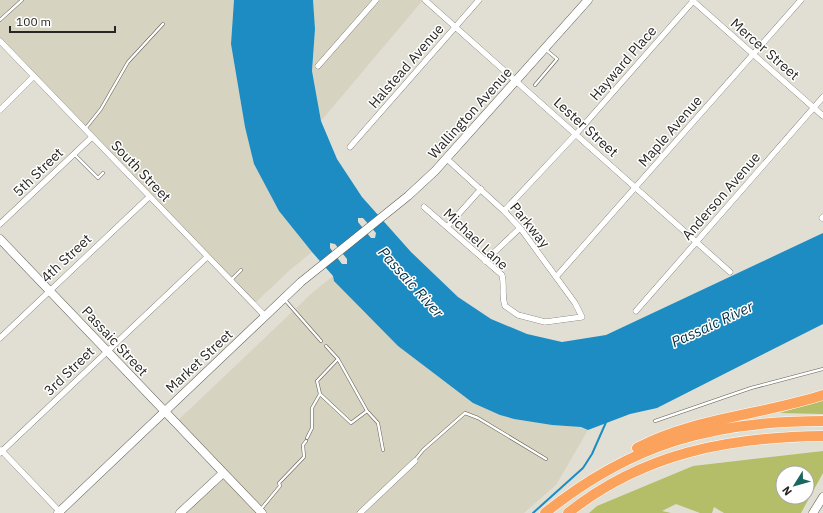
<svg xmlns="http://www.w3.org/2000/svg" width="823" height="513" font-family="'IBM Plex Sans',sans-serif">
<rect width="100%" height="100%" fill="#e1dfd4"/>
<path fill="#d7d3c1" d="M0 0H234L231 44 245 127 254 164 279 211 312 252 290 270 254 304 0 41Z
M313 0H423L321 121 312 71 315 29Z
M333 276 362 310 385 331 398 346 473 403 500 415 514 419 552 425 581 427 588 430 556 485 524 513H179L221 472 175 423 312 293Z"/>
<path fill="#b4bd68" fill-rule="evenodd" d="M823 399V414L780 413Z
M823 451V473L801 513H724L714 507 712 513H700L676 504 662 511 671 513H589L597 506 693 466ZM783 473H807V497H783Z"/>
<path fill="#1c8cc3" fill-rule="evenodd" d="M234 0H313L315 29 312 71 321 121 337 159 362 197 411 252 458 297 491 319 527 334 562 342 606 335 823 233V324L657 408 630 414 588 430 581 427 552 425 514 419 500 415 473 403 398 346 334 281 333 276 312 252 279 211 254 164 245 127 231 44ZM358 218H363L376 233 375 238H371L358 222ZM330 243 335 244 347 259V264H342L330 248Z"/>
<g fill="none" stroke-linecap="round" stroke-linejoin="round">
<path stroke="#1c8cc3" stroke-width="2" d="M533 513 583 468 592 454 607 420"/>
<defs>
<path id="lane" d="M0 20 22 0
M535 85 557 59 545 49
M85 129 101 109 128 62 163 24
M74 154 98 178 103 173
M231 280 241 270
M285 300 321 341
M326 346 338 359 317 381 320 394 351 423 367 411 378 423 383 450
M338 359 367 411
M655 421 751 388 823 369
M307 438 312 428V408L320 394
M415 460 423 450 465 413 478 418 546 459
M261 509 280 486 279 483 304 457 303 445 306 441"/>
<path id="street" d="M425 0 730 272
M692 0 823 116
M0 41 265 316
M318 66 376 0
M0 110 34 76
M350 147 479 0
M424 207 502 275C505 287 501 294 505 306L518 315 545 322 582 317 575 303 521 229 504 211 447 159
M504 211 576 134 694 0
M822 218 823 217
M0 224 92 137
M447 227 481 189
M485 261 520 228
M556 277 801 0
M636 311 823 97
M0 338 149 197
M1 450 61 513
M0 453 207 257
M360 513 415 461"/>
<path id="secondary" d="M0 239 262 513
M58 513 301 282 408 196 435 171 588 0
M180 513 223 473
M813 513 823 497"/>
<path id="highway" d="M637 448C695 418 761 415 823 395
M545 513C632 443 713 421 823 421
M568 513C643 453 729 437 823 436"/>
</defs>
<use href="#lane" stroke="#615e55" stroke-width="3.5"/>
<use href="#street" stroke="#615e55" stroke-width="6"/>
<use href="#secondary" stroke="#615e55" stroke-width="9"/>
<use href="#highway" stroke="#fff" stroke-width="11"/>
<use href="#lane" stroke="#fff" stroke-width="2.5"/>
<use href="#street" stroke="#fff" stroke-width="5.5"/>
<use href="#secondary" stroke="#fff" stroke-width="8"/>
<use href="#highway" stroke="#fba25d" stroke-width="10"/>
</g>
<g text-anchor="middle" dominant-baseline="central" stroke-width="3" stroke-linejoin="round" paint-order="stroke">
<g font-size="14" fill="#272622" stroke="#fff">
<text transform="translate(765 49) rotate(41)">Mercer Street</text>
<text transform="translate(623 63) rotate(-49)">Hayward Place</text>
<text transform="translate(406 66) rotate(-49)">Halstead Avenue</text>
<text transform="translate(470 113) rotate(-48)">Wallington Avenue</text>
<text transform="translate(586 127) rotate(42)">Lester Street</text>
<text transform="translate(670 131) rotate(-49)">Maple Avenue</text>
<text transform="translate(141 171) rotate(46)">South Street</text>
<text transform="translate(38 172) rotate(-44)">5th Street</text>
<text transform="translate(721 196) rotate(-49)">Anderson Avenue</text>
<text transform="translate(530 225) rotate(51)">Parkway</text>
<text transform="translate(476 239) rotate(43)">Michael Lane</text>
<text transform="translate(66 258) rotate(-43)">4th Street</text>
<text transform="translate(115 341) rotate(47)">Passaic Street</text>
<text transform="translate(199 361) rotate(-43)">Market Street</text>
<text transform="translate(69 371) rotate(-44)">3rd Street</text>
</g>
<g font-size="15" font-style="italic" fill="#002e44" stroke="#fff">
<text transform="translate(411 282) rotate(48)">Passaic River</text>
<text transform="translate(712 324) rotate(-25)">Passaic River</text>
</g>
</g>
<g transform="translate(795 485) rotate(233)"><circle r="19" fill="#ffffff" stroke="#a9a8a7"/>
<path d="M0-3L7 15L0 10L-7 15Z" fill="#1a6661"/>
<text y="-6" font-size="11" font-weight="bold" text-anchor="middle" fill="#272622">N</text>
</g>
<path d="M10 26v6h105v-6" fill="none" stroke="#272622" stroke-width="2"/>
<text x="16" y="26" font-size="12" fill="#272622" stroke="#ffffff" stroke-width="3" paint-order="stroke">100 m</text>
</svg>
